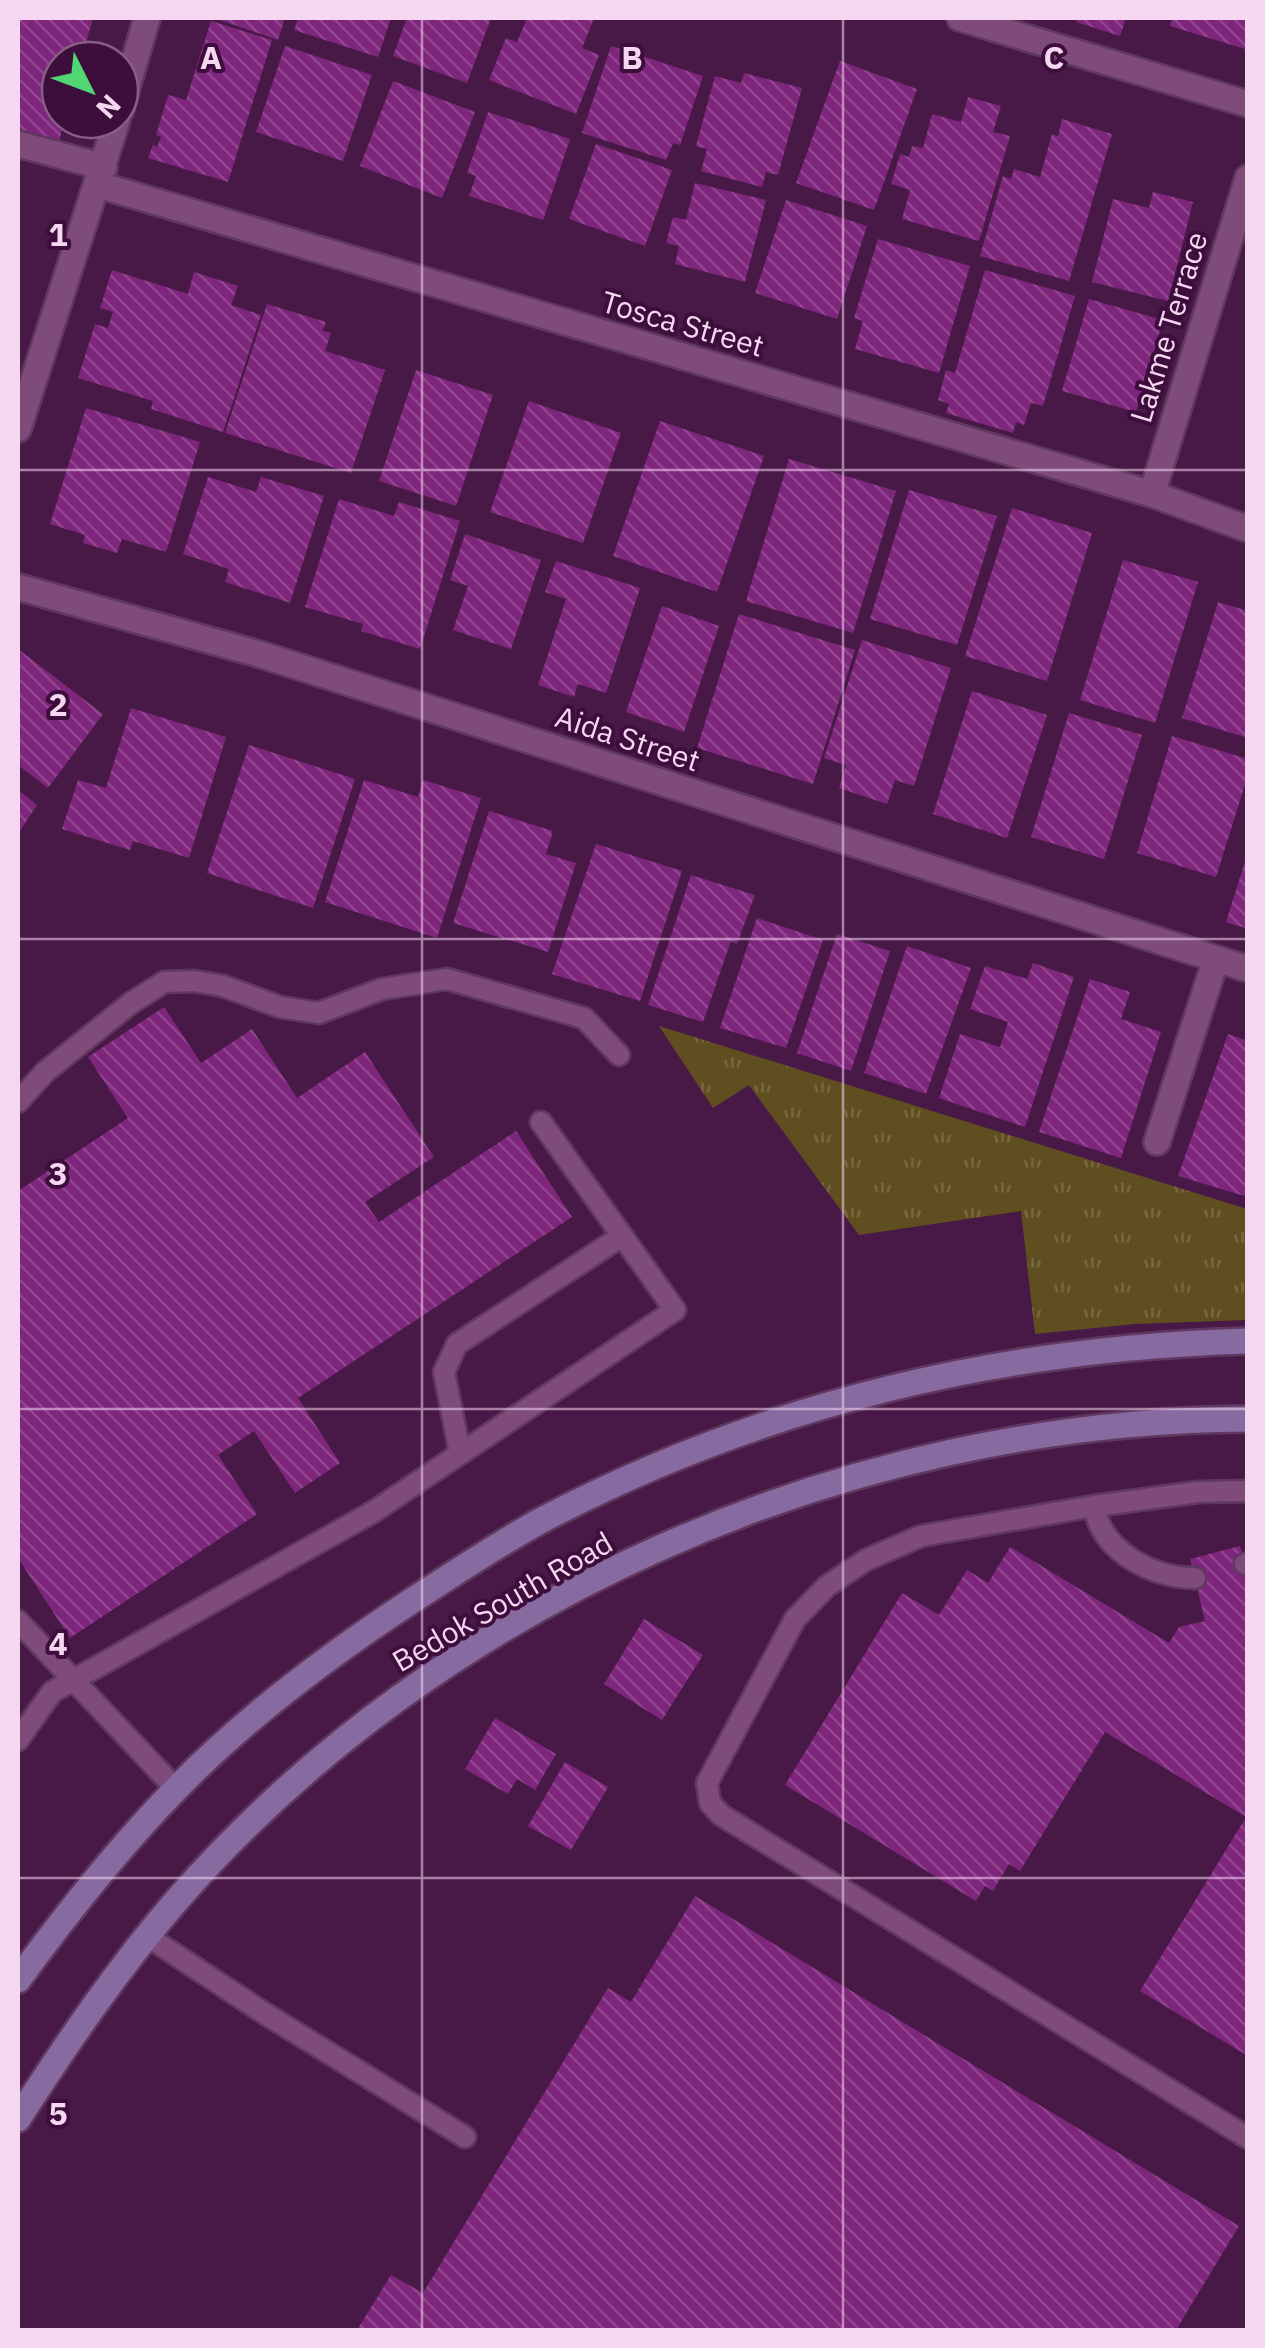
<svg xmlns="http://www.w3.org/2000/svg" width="1265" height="2348" font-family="'IBM Plex Sans',sans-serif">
<defs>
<pattern id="grass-tufts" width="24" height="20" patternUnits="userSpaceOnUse" patternTransform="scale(2.5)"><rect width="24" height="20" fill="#5f4e1f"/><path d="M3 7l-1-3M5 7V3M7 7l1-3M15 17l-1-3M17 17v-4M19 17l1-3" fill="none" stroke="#776740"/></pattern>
<pattern id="building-back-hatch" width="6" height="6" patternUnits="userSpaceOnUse" patternTransform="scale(2.5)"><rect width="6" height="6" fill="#7e257c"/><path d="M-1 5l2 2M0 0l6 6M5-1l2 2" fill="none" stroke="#91448f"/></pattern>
</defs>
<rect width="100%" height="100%" fill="#481946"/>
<path fill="url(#grass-tufts)" d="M659 1026 1247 1209V1320L1135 1324 1035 1334 1021 1211 859 1235 749 1085 713 1108Z"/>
<path fill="url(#building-back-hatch)" d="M18 18H93L81 60H60V120H65L56 152 18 142Z
M214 18H285L278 40Z
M298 18H391L378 57 294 30Z
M407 18H491L467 83 393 56Z
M527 18H594L582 48 599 55 576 114 489 80 506 38 517 42Z
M1077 18H1126L1120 36 1076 22Z
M1172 18H1248L1245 49 1170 26Z
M211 21 272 40 228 182 148 158 153 145 157 147 161 137 156 135 168 95 186 100Z
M285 46 372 75 343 161 256 132Z
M611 46 703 76 680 145 673 143 666 160 582 133Z
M840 61 917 89 874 210 796 183Z
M744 73 802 88 778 175 766 172 762 187 701 171 707 149 696 146 715 76 741 83Z
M393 81 475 112 442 198 360 166Z
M968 97 1001 106 993 132 1010 136 979 241 902 219 910 190 891 184 900 154 909 157 912 146 923 148 932 114 961 122Z
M488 112 570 139 543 220 469 196 476 176 467 173Z
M1062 119 1112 134 1069 281 980 256 1003 176 1011 179 1014 169 1040 177 1052 134 1058 136Z
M596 144 672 170 645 246 569 219Z
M695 183 766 200 745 282 675 264 679 246 666 243 673 217 686 220Z
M1153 192 1193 202 1168 301 1092 282 1113 199 1149 208Z
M786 200 867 226 837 319 755 293Z
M878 239 970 266 939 373 855 349 863 321 854 318Z
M112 270 188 294 194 272 238 286 231 305 261 315 223 432 151 409 153 401 78 378 95 324 108 328 113 312 100 308Z
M985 270 1075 296 1043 406 1031 403 1024 425 1016 422 1013 433 946 413 949 404 938 400 946 370 955 373Z
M1089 299 1163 320 1136 412 1062 391Z
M267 304 326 322 322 331 331 333 325 351 385 370 351 473 225 433Z
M416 370 493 395 456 506 379 481Z
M529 401 621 433 583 543 490 512Z
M86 408 200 442 166 552 122 539 117 553 83 543 85 535 50 524Z
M660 421 764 456 717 592 613 556Z
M789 459 896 491 853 633 746 601Z
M208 477 256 492 261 477 324 496 290 603 225 582 229 569 183 554Z
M909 490 997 516 957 645 870 619Z
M339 499 394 516 399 502 460 521 420 649 361 631 363 624 305 607Z
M1012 508 1092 533 1047 681 965 656Z
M465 534 541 560 511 649 453 630 468 586 450 580Z
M1123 560 1198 582 1155 723 1080 700Z
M556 561 640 588 606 693 578 684 574 697 538 685 566 599 545 592Z
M1218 602 1248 611V738L1182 718Z
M662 606 719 626 684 732 626 712Z
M739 614 855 650 813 784 697 748Z
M862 640 951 668 914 786 895 780 887 804 839 788 846 765 824 758Z
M18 649 103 714 48 788 18 765Z
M972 691 1047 715 1007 838 933 814Z
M131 708 226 737 189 858 133 841 130 850 62 829 78 780 106 788Z
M1069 713 1142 735 1104 859 1031 837Z
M1172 736 1248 759V775L1216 877 1137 853Z
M249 745 355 779 313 908 207 873Z
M364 780 418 797 423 780 481 798 437 938 325 902Z
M18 790 37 805 18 834Z
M489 811 553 831 546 854 576 863 548 952 453 923Z
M596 844 682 871 640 1001 552 974Z
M1247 855H1248V929L1226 922Z
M691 875 755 895 737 944 731 941 703 1022 648 1005Z
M757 918 823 940 786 1048 720 1028Z
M837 934 890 951 851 1071 797 1053Z
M907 946 971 968 926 1094 864 1073Z
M1033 963 1074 977 1025 1127 939 1098 960 1034 1000 1047 1008 1022 970 1009 985 966 1027 979Z
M1090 979 1130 992 1121 1019 1161 1032 1121 1158 1039 1132Z
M164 1007 201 1063 252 1029 297 1098 365 1052 434 1157 365 1202 379 1222 516 1131 572 1217 298 1398 340 1463 295 1493 254 1431 218 1455 257 1514 70 1638 18 1558V1191L128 1118 88 1057Z
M1228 1034 1248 1041V1197L1178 1176Z
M1240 1546 1248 1575V2056L1140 1991 1246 1817 1105 1732 1020 1871 1009 1864 993 1891 985 1886 976 1901 785 1785 902 1593 939 1615 967 1570 988 1583 1010 1547 1169 1643 1179 1627 1205 1621 1190 1559Z
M644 1619 703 1655 662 1720 604 1684Z
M495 1718 556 1754 535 1790 517 1779 508 1794 465 1769Z
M565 1762 608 1787 571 1850 528 1826Z
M695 1896 1239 2226 1176 2330H357L391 2275 423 2293 608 1988 631 2002Z"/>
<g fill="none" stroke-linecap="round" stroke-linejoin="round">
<defs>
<path id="service" d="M18 1102 45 1072 131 1003 164 982 194 981 223 986 280 1007 319 1013 382 989 447 979 584 1018 619 1055
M460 1453 444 1372 457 1344 622 1236
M1248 1491 1198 1492 1094 1506 921 1536 866 1560 827 1586 795 1619 707 1783 710 1803 721 1815 1248 2138
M1094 1506C1101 1551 1152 1578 1195 1578
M1245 1564 1248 1563
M18 1621 176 1789
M18 1740 52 1692 373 1512 675 1310 541 1122
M147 1936 264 2013 465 2137"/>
<path id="minor" d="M960 18 1248 104
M120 111 147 18
M18 144 104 167
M99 185 1152 494 1248 529
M18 429 117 120
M1152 494 1248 178
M1157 1142 1216 959"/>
<path id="tertiary" d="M18 587 259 654 1248 969"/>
<path id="secondary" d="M18 1980C67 1913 118 1848 177 1788 247 1716 329 1655 413 1600 455 1573 498 1544 542 1520 763 1404 999 1348 1248 1341
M18 2119C67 2043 118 1968 177 1900 440 1598 850 1421 1248 1419"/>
</defs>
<use href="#service" stroke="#60385f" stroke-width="25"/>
<use href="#minor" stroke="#60385f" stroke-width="30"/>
<use href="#tertiary" stroke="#60385f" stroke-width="30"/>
<use href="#secondary" stroke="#60385f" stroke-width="30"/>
<use href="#service" stroke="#7e4b7b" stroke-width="20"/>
<use href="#minor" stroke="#7e4b7b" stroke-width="25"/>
<use href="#tertiary" stroke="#7e4b7b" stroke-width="25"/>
<use href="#secondary" stroke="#876aa0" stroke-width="25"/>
</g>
<path fill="none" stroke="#f5d7f2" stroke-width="2.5" stroke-opacity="0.55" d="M422 18V2330M843 18V2330M18 470H1248M18 939H1248M18 1409H1248M18 1878H1248"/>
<g text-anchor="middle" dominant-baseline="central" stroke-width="8" stroke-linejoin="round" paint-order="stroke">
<g font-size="30" fill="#f5d7f2" stroke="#3d0e3b">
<text transform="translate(683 323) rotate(16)">Tosca Street</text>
<text transform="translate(1168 327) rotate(-73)">Lakme Terrace</text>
<text transform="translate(628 738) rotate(18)">Aida Street</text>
<text transform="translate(502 1601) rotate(-30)">Bedok South Road</text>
</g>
</g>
<g font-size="32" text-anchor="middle" font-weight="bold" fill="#f5d7f2" stroke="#3d0e3b" stroke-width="8" stroke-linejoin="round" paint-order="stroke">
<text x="211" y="69">A</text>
<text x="632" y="69">B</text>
<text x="1054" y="69">C</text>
<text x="58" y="246">1</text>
<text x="58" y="716">2</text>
<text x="58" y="1185">3</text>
<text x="58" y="1655">4</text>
<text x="58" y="2125">5</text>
</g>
<rect width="1265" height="2348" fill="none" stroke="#f5d7f2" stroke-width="40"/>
<g transform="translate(90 90) rotate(132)"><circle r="48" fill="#3d0e3b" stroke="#875e84" stroke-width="2.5"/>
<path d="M0-8L18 38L0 25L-18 38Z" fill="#51d674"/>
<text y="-15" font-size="28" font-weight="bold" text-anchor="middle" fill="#f5d7f2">N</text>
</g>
</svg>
